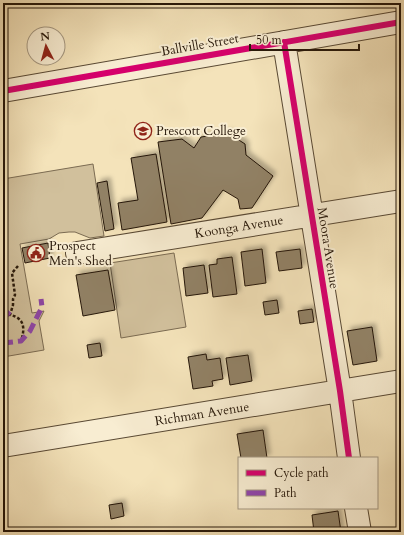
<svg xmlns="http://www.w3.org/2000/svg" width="404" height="535" font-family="Cardo,serif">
<defs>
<filter id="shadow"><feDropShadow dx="3.5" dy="-3.5" stdDeviation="2" flood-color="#0004"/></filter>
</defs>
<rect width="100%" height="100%" fill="#f4e3ba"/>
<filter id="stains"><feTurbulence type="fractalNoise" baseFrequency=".005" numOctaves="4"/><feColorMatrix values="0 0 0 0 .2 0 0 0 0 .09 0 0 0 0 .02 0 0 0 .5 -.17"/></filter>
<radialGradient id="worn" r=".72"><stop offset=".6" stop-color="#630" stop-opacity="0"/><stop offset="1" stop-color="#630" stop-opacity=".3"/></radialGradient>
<path fill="#d1c09c" stroke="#7b6b52" d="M93 164 104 236 90 238 75 232H69L59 233 49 239 20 244 32 313 44 311 39 321 44 350 3 357V179Z
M174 253 186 327 121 338 110 263Z"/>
<path fill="#918165" stroke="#251608" filter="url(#shadow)" d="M228 133 245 144 246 155 273 176 252 208 240 209 238 199 223 190 202 218 171 224 158 142 182 139 194 148 201 137Z
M156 154 167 222 122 230 118 203 138 200 131 158Z
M107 181 114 229 105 231 97 183Z
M48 243 50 258 25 263 22 248Z
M262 249 266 283 245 286 241 252Z
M300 249 302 268 279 271 276 252Z
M232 257 237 294 213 297 209 265 217 264V259Z
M204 265 208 293 186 296 183 268Z
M108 270 115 310 83 316 76 275Z
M277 300 279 313 265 315 263 302Z
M312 309 314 322 300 324 298 311Z
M372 327 377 361 353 365 347 331Z
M100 343 102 356 89 358 87 345Z
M206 354 207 360 220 358 223 379 212 381 213 386 193 389 188 357Z
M248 355 252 381 230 385 226 358Z
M263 430 267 458H241L237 434Z
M122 503 124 516 111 519 109 505Z
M338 511 341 532H314L312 515Z"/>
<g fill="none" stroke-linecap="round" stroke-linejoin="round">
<defs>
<path id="minor" d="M284 42 340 391 349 458
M3 91 401 22
M77 253 401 201
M3 446 401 381
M356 508 360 532"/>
</defs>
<use href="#minor" stroke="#594934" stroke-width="24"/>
<path stroke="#251608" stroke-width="2.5" stroke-dasharray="3 2" stroke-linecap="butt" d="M18 266 12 273 15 295 13 299V305L10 315C25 318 25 329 21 341"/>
<use href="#minor" stroke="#f8edd2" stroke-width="22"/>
<path stroke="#8e44ad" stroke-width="5" stroke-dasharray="10 5" stroke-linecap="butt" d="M3 309 10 315
M3 343 21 341 30 331 42 307 41 299"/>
<defs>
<path id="cycleway" d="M284 42 340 391 349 458
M3 91 401 22"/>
</defs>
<use href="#cycleway" stroke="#f8edd2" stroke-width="8"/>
<use href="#cycleway" stroke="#d6006c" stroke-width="6"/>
</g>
<defs>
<symbol id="school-ring" viewBox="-11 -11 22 22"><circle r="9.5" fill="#f8edd2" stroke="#8f2418" stroke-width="1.5"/><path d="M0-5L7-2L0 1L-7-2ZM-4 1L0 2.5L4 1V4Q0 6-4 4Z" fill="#8f2418"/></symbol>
<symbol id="civic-ring" viewBox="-11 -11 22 22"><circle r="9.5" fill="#f8edd2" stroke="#8f2418" stroke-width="1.5"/><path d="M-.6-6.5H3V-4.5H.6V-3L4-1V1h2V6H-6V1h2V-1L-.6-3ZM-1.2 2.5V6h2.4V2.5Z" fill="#8f2418"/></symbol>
</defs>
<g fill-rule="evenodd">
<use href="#school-ring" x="133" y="121" width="20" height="20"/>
<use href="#civic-ring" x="26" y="243" width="20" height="20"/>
</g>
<g text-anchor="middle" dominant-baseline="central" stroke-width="4" stroke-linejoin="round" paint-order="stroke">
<g font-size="13" fill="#251608" stroke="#f8edd2">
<text transform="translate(200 45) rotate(-10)">Ballville Street</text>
<text transform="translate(239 227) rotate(-9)">Koonga Avenue</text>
<text transform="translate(328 248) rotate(81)">Moora Avenue</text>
<text transform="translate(202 414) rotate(-9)">Richman Avenue</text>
</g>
<g font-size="13" fill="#251608" stroke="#f8edd2" text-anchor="start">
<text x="156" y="131">Prescott College</text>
<text x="49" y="246">Prospect<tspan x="49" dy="15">Men's Shed</tspan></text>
</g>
</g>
<rect width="404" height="535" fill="none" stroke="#f4e3ba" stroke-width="16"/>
<rect x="4" y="4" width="396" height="527" fill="none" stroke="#251608" stroke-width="2"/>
<rect x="8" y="8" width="388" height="519" fill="none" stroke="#251608"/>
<rect x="238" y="457" width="140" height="52" fill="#f8edd2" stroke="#a49781"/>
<rect x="246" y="470" width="20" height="6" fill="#d6006c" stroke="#a49781"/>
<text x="274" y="477" font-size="12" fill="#251608">Cycle path</text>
<rect x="246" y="490" width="20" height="6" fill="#8e44ad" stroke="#a49781"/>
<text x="274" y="497" font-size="12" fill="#251608">Path</text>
<g transform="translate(46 46) rotate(354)"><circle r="19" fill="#f8edd2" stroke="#a49781"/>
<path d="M0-3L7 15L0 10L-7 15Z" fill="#8f2418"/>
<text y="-6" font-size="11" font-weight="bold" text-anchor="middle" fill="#251608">N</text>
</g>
<path d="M250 44v6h109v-6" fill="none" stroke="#251608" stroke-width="2"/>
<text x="256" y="44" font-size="12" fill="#251608" stroke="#f8edd2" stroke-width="3" paint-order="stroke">50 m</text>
<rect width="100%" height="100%" filter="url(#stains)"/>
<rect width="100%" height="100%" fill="url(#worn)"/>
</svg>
